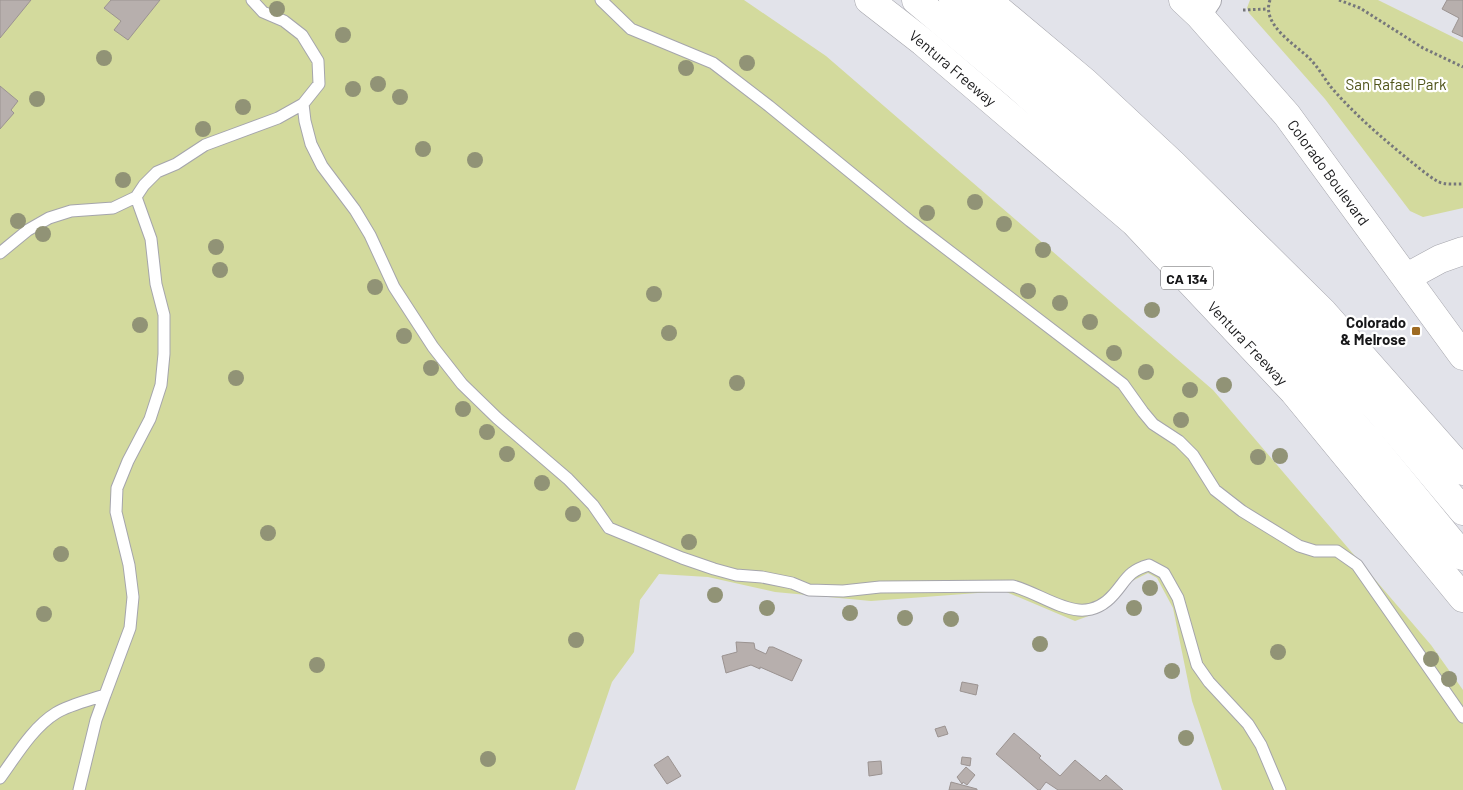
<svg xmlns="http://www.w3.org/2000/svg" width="1463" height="790" font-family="Barlow,sans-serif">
<rect width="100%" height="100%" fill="#e2e3ea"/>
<path fill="#d3da9d" d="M0 0H744L826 56 1213 390 1431 645 1463 690V790H1222L1192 701 1173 608 1157 578 1148 573 1128 583 1102 611 1075 621 1004 591 871 601 775 592 708 577 659 574 640 600 634 652 612 682 575 790H0Z
M1250 0H1378L1463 42V208L1423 217 1410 211 1325 99 1249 13 1247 8Z"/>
<path fill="#b7afad" stroke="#9b9391" d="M0 0H31L0 38Z
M111 0H160L128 40 114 30 121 21 104 8Z
M1447 0H1463V37L1452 32 1459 18 1442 9Z
M0 86 18 101 11 110 14 113 0 129Z
M736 642 754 643 755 649 766 654 769 647H773L802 660 792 681 760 667V669L751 665 726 673 722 656 737 652Z
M962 682 978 685 976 695 960 691Z
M945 726 948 734 938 737 935 729Z
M1014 733 1041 756 1039 758 1060 776 1075 760 1100 781 1106 775 1123 790H1058L1046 782 1040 790H1038L996 754Z
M668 756 681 776 667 784 654 765Z
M962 757 971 758 970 766 961 764Z
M881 761 882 774 869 776 868 762Z
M966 767 975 775 967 785 963 782 962 784 957 777Z
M951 782 977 789V790H949Z"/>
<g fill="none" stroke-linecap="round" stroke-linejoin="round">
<defs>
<path id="service" d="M601 0 631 29 713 63 769 106 910 221 1123 384 1143 412 1153 424 1179 441 1193 455 1215 490 1242 511 1299 546 1315 551H1337L1357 565 1463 717
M303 104 305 121 311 144 322 166 355 210 370 235 394 287 433 347 462 384 497 418 568 479 593 505 609 528 682 558 714 569 736 575 762 577 792 583 809 590 843 591 880 587 1013 586C1049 596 1083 630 1114 594 1127 579 1128 571 1149 565L1164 573 1178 598 1197 665 1209 682 1248 724 1261 745 1280 790
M0 253 28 230 49 218 71 211 113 208 136 197 144 185 157 172 176 164 205 145 278 118 303 104 319 84 318 61 302 35 284 21 263 12 252 0
M0 778C16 756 33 727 56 713 69 705 90 700 105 695L130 628 133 597 129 565 116 512 117 488 128 461 150 419 161 385 164 354V315L156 284 151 239 136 197
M79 790 96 720 105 695"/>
<path id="minor" d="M1199 15 1209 0"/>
<path id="tertiary" d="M1407 277 1440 259 1463 251"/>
<g id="primary">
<path id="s1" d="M1183 0 1199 15 1287 115 1463 356"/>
</g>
<g id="motorway">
<path id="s2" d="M869 0 923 42 1134 222 1294 392 1463 598"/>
<path d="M916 0 1019 87 1109 168 1250 306 1367 439 1463 556"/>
<path d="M953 0 1101 128 1215 236 1380 412 1463 511"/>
<path d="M987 0 1085 82 1173 164 1323 312 1463 471"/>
</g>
</defs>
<use href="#service" stroke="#a5a5ac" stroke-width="13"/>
<use href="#minor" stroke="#a5a5ac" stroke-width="26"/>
<use href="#tertiary" stroke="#a5a5ac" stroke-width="29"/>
<use href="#primary" stroke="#a5a5ac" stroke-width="29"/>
<use href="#motorway" stroke="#a5a5ac" stroke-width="29"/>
<path stroke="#76777b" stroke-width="3" stroke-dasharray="2.5 2.5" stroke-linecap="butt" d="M1270 0C1261 25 1295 44 1310 59 1318 67 1324 78 1331 87 1354 114 1381 137 1409 160 1418 167 1427 175 1437 181 1443 185 1455 184 1463 184
M1339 0 1360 8 1423 48 1463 67
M1243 10 1267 9"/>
<use href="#service" stroke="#fff" stroke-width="11"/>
<use href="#minor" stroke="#fff" stroke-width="24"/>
<use href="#tertiary" stroke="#fff" stroke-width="28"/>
<use href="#primary" stroke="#fff" stroke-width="28"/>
<use href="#motorway" stroke="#fff" stroke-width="28"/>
</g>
<g fill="#919376">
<circle cx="277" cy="9" r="8"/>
<circle cx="343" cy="35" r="8"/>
<circle cx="104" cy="58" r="8"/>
<circle cx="747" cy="63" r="8"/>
<circle cx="686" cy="68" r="8"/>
<circle cx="378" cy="84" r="8"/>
<circle cx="353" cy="89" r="8"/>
<circle cx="400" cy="97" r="8"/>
<circle cx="37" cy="99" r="8"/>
<circle cx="243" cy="107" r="8"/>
<circle cx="203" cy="129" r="8"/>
<circle cx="423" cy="149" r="8"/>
<circle cx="475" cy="160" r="8"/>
<circle cx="123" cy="180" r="8"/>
<circle cx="975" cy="202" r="8"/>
<circle cx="927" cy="213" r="8"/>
<circle cx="18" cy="221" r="8"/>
<circle cx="1004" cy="224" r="8"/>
<circle cx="43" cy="234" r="8"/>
<circle cx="216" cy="247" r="8"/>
<circle cx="1043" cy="250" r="8"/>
<circle cx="220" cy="270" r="8"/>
<circle cx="375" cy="287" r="8"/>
<circle cx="1028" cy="291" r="8"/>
<circle cx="654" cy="294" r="8"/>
<circle cx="1060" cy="303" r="8"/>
<circle cx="1152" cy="310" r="8"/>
<circle cx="1090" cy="322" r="8"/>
<circle cx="140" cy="325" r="8"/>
<circle cx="669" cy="333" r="8"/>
<circle cx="404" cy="336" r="8"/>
<circle cx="1114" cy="353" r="8"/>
<circle cx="431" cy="368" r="8"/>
<circle cx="1146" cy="372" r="8"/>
<circle cx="236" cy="378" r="8"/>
<circle cx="737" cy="383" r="8"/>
<circle cx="1224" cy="385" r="8"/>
<circle cx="1190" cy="390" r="8"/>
<circle cx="463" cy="409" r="8"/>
<circle cx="1181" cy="420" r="8"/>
<circle cx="487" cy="432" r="8"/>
<circle cx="507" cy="454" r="8"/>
<circle cx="1280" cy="456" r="8"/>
<circle cx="1258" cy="457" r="8"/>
<circle cx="542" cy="483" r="8"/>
<circle cx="573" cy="514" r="8"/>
<circle cx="268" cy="533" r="8"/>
<circle cx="689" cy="542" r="8"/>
<circle cx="61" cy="554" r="8"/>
<circle cx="1150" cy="588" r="8"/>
<circle cx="715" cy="595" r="8"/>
<circle cx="767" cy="608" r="8"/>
<circle cx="1134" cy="608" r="8"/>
<circle cx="850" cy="613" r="8"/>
<circle cx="44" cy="614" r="8"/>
<circle cx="905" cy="618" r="8"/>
<circle cx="951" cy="619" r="8"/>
<circle cx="576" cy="640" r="8"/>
<circle cx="1040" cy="644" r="8"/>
<circle cx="1278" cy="652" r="8"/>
<circle cx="1431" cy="659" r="8"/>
<circle cx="317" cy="665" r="8"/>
<circle cx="1172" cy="671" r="8"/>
<circle cx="1449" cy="679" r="8"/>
<circle cx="1186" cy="738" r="8"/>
<circle cx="488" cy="759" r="8"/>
</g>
<rect fill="#9e6a21" stroke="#fff" stroke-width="2" x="1411" y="326" width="10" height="10" rx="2.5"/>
<g text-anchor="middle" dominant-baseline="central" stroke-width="4.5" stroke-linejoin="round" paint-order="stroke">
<rect fill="#fff" stroke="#5d5d5e" stroke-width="1" x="1161" y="266.5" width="52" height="23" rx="4"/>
<g font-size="14" font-weight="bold" fill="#171719">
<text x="1187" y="278">CA 134</text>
</g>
<g font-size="15" fill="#171719" stroke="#fff">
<text stroke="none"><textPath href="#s2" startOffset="108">Ventura Freeway</textPath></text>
<text stroke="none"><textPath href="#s1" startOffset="226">Colorado Boulevard</textPath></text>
<text stroke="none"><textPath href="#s2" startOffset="512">Ventura Freeway</textPath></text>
</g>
<g font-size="15" fill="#4e5218" stroke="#fff">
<text x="1396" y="84">San Rafael Park</text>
</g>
<g font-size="15" font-weight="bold" fill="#171719" stroke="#fff" text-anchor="end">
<text x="1406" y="322">Colorado<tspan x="1406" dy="17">&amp; Melrose</tspan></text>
</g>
</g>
</svg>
